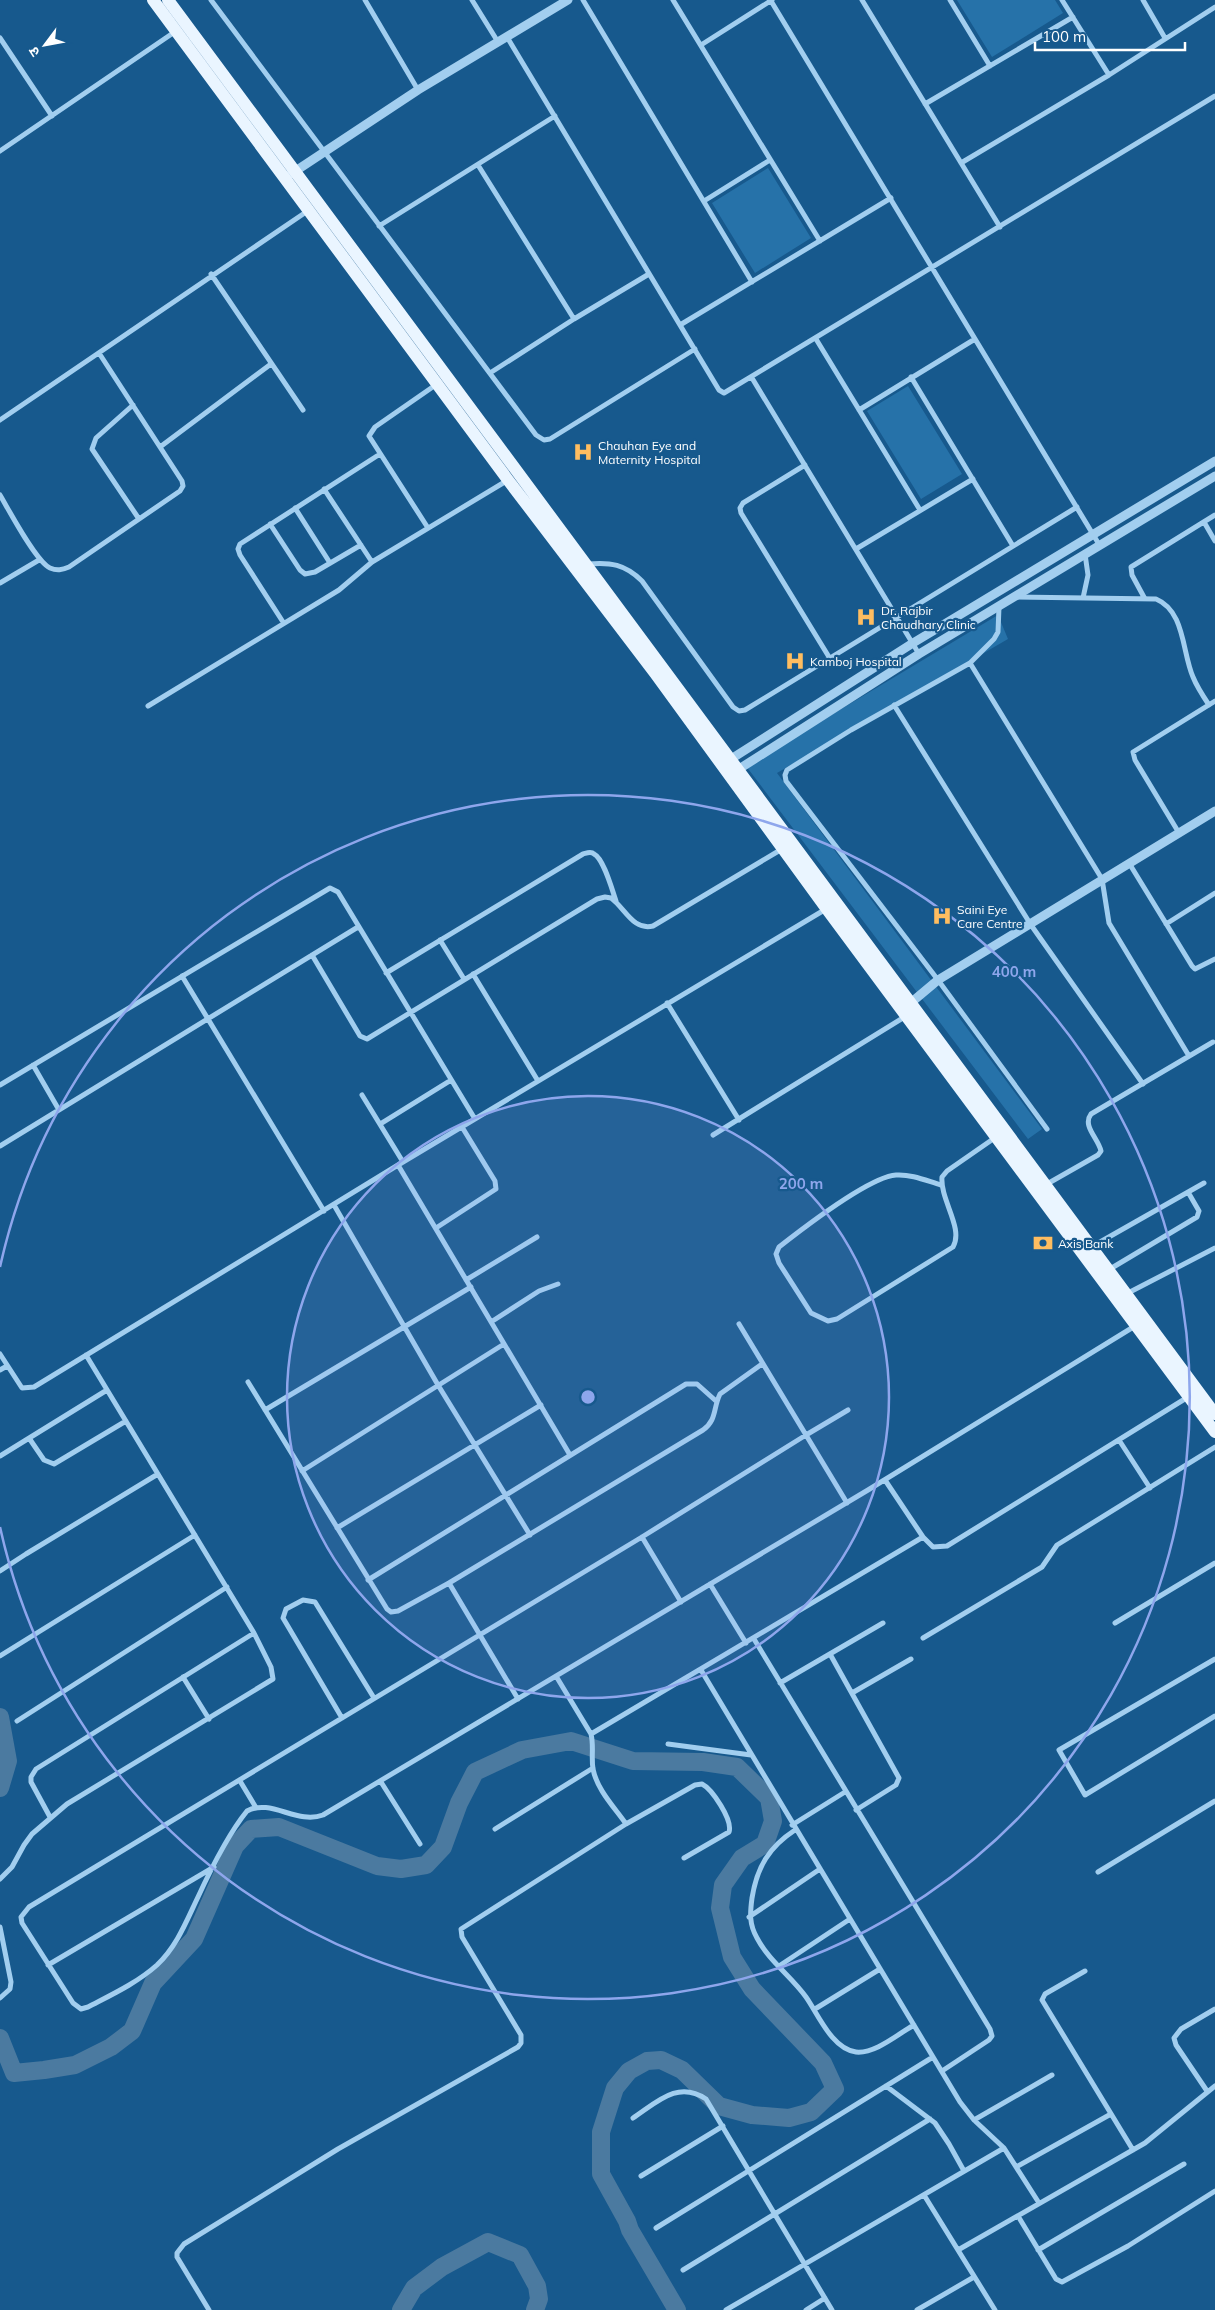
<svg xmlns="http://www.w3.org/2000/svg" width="1215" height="2310" font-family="Mulish,'Noto Sans Devanagari',sans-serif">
<rect width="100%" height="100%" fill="#17598d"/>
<path fill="#2672a9" d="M957 0H1055L1063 13 992 57Z
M768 168 811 238 755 273 712 203Z
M908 386 962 474 921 499 867 411Z
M998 615 1008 639 777 773 1042 1129 1028 1139 746 766Z"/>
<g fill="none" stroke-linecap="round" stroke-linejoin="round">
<path stroke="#4b7aa0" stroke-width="18" d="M0 1717 8 1761 0 1788
M0 2038 14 2073 44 2070 75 2065 111 2047 132 2031 153 1983 194 1939 235 1846 251 1829 279 1827 377 1866 401 1869 426 1865 443 1847 459 1803 475 1772 522 1750 571 1741 633 1761 703 1762 737 1767 769 1798 773 1821 765 1844 742 1858 723 1885 720 1908 732 1957 752 1989 823 2063 835 2089 811 2112 789 2118 752 2115 719 2106 682 2070 661 2060 647 2061 629 2071 615 2088 601 2132V2174L627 2221 630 2230 677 2310
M401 2310 414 2288 442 2267 488 2242 520 2255 537 2286 539 2299 535 2310"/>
<path stroke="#a2ceef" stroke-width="5" d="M211 0 536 435 544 440 550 439 695 349
M365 0 418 90
M472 0 498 42
M583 0 752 282
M673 0 820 241
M862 0 1000 227
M950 0 990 66
M1062 0 1109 75
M1143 0 1165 38
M771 1 1100 546
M507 37 719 390 724 393 1215 96
M0 38 52 116
M701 45 772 0
M925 104 1073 17
M0 151 176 31
M961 163 1109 75 1215 7
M478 165 574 319
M704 201 770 160
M379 226 555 116
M211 274 303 410
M680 325 891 198
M816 339 920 510
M490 373 574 319 649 274
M911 377 1013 546
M752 378 919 654
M133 405 96 438 92 449 139 519
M859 410 975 339
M0 420 309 210
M160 447 271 364
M805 465 743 503 740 508 741 513 829 657
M324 489 372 562
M0 495C9 510 36 562 50 568 57 571 62 570 69 567L180 491 183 486 182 481 99 353
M295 508 330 563
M1204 522 1215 541
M270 524 300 570 305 574 315 572 361 545
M428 528 369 436 375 427 437 384
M856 549 973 479
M588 564C610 562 625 564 642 581L733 707 739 711 745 710 1077 507
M0 583 39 560
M1016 597 1156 599C1185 611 1182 652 1193 677 1197 687 1203 696 1209 705
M1083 598 1088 575 1085 554
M1145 599 1132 575 1131 567 1215 515
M999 607 998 632 994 639 970 663 851 730 787 770 785 775 786 781 938 980 1047 1129
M283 622 240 555 238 549 240 544 380 454
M970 663 1102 879 1109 923 1189 1056
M894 705 1031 925 1143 1084
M148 706 339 590 372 562 508 480
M1179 833 1135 760 1133 752 1215 701
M1129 863 1192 966 1195 969 1215 959
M1166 924 1215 893
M440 940 464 979
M312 955 360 1036 367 1039 597 899 605 897 611 898C625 908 633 931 653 926L782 849
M386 973 583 854C587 853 591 851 594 854 604 859 612 890 616 901
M473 974 538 1081
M182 976 324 1211
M667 1003 739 1120
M33 1065 59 1110
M0 1085 330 888 338 892 475 1119
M362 1095 403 1162
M380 1124 451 1080
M713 1135 906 1016
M0 1146 358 927
M398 1165 570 1455
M1047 1184 1098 1155 1101 1151C1098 1138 1082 1126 1091 1114L1213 1042
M941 1185C927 1181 912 1174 896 1175 869 1177 802 1229 779 1247L776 1254 779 1263 811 1313 828 1321 837 1319 953 1247C964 1228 940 1200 942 1177L947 1171 996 1137
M334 1205 438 1385 530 1535
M436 1228 496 1189 495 1181 462 1127
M1093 1246 1204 1183
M1110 1269 1197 1217 1199 1211 1188 1192
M466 1280 537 1237
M1128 1293 1215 1248
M491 1322 539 1291 558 1284
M739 1324 806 1435 848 1410
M0 1354 22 1388 34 1387 398 1165 826 909
M0 1370 7 1366
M248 1382 387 1609 391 1612 398 1611 449 1583
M265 1410 471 1287
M29 1438 44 1460 54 1464 126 1421
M1119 1440 1150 1488
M0 1456 107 1390
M302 1471 504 1344
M847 1503 806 1435 642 1537 29 1907 21 1917 22 1923 73 2003 81 2009 88 2007C111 1995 137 1983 157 1965 177 1946 186 1922 198 1897 210 1871 229 1833 247 1811 271 1798 297 1825 323 1815L868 1490 1135 1326
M337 1528 541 1405
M642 1537 681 1602
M923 1537 933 1547 947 1546 1188 1397
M0 1571 26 1554 158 1474
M368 1580 686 1384H697L716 1401
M710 1584 746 1643
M1115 1623 1215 1563
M923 1638 1042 1567 1057 1545 1215 1447
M754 1639 990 2029 992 2036 989 2040 942 2071
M830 1654 899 1778 896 1785 856 1810
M0 1656 195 1535
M1215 1659 1059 1750 1085 1795 1215 1716
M701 1670 960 2102 974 2120 1004 2148 1039 2203
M556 1676 591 1734C594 1746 591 1757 593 1769 597 1790 615 1808 626 1824L695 1785 702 1784C712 1789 733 1820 729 1832L684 1858
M183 1677 209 1719
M780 1683 883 1623
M852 1693 911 1659
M518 1699 449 1583 703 1430C717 1420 713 1408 720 1394L762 1364
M342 1718 286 1623 283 1618 286 1609 303 1600 315 1602 374 1698
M17 1721 227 1587
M591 1734 923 1537 885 1480
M668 1744 751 1755
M240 1781 255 1806
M381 1782 420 1844
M50 1817 31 1782V1777L36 1769 254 1633
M792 1825 845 1792
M495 1829 593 1768
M795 1830C769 1847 757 1867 752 1898 750 1913 749 1924 757 1938 769 1961 791 1976 806 1997 818 2014 832 2049 856 2052 875 2054 898 2034 914 2025
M1098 1872 1215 1801
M0 1879 12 1867 24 1845 32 1834 67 1804 273 1679 271 1667 254 1633 86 1355
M749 1917 820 1869
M0 1927 11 1982 10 1989 0 1998
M48 1965 214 1867
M779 1966 850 1919
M1085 1971 1045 1994 1042 2000 1133 2150
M815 2009 880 1969
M886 2086 935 2123 949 2144 964 2171
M1207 2091 1176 2045 1174 2038 1181 2029 1215 2009
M633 2118C657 2102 678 2080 706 2099L832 2310
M974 2120 1052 2075
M1016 2167 1111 2114
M641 2176 723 2126
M924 2195 995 2310
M1018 2216 1056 2279 1062 2282 1128 2246 1215 2191
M656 2228 933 2057
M958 2250 1145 2143 1215 2086
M1038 2250 1184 2164
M683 2270 930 2119
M209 2310 177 2257V2253L184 2244 338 2149 518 2047 521 2043V2035L462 1937 461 1929 626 1824
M726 2310 1004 2148
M806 2310 825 2298
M917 2310 974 2277"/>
<path stroke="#a2ceef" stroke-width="9" d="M291 174 418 90 568 0
M1215 461 913 643 731 759 727 771 739 769 919 654 1215 476
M907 1006 938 980 1215 811"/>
<path stroke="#eaf5ff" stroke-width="12" d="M153 0 508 480 655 673 826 908 1215 1432
M168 0 1215 1414"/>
</g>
<circle cx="588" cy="1397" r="301" fill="#8ea6ec" fill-opacity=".12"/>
<g fill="none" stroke="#8ea6ec" stroke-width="2.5">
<circle cx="588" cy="1397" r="301"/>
<path d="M0 1267A602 602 0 1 1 0 1527"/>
</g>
<defs>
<symbol id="hospital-bare" viewBox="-9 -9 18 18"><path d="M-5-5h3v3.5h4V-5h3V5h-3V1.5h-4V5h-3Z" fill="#ffbd60" stroke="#17598d" stroke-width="2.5" paint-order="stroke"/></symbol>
<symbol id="bank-bare" viewBox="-9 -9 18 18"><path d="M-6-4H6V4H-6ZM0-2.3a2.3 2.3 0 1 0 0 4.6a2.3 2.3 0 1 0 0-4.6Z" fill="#ffbd60" stroke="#17598d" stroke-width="2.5" paint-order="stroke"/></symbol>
</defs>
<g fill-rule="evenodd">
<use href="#hospital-bare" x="569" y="438" width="28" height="28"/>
<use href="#hospital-bare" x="852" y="603" width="28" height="28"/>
<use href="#hospital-bare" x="781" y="647" width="28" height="28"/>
<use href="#hospital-bare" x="928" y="902" width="28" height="28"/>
<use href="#bank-bare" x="1029" y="1229" width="28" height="28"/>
</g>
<g text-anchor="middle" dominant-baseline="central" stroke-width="4.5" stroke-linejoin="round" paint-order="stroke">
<g font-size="12" fill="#fff" stroke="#17598d" text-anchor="start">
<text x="598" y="445">Chauhan Eye and<tspan x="598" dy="14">Maternity Hospital</tspan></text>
<text x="881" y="610">Dr. Rajbir<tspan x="881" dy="14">Chaudhary Clinic</tspan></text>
<text x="810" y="661">Kamboj Hospital</text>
<text x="957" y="909">Saini Eye<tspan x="957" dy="14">Care Centre</tspan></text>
<text x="1058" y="1243">Axis Bank</text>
</g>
</g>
<circle cx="588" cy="1397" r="8" fill="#8ea6ec" stroke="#17598d" stroke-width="2.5"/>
<g font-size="15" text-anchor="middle" font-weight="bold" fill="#8ea6ec" stroke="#17598d" stroke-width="4.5" stroke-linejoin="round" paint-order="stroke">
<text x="1014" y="977">400 m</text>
<text x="801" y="1189">200 m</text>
</g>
<g transform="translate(45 45) rotate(238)" stroke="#17598d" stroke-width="4" paint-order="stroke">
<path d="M0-4L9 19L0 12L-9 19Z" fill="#ffffff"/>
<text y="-8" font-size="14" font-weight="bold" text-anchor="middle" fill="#ffffff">उ</text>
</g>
<path d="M1035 42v8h150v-8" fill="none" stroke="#ffffff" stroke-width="2.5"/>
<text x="1042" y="42" font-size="15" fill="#ffffff" stroke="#17598d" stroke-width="4" paint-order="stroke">100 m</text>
</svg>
